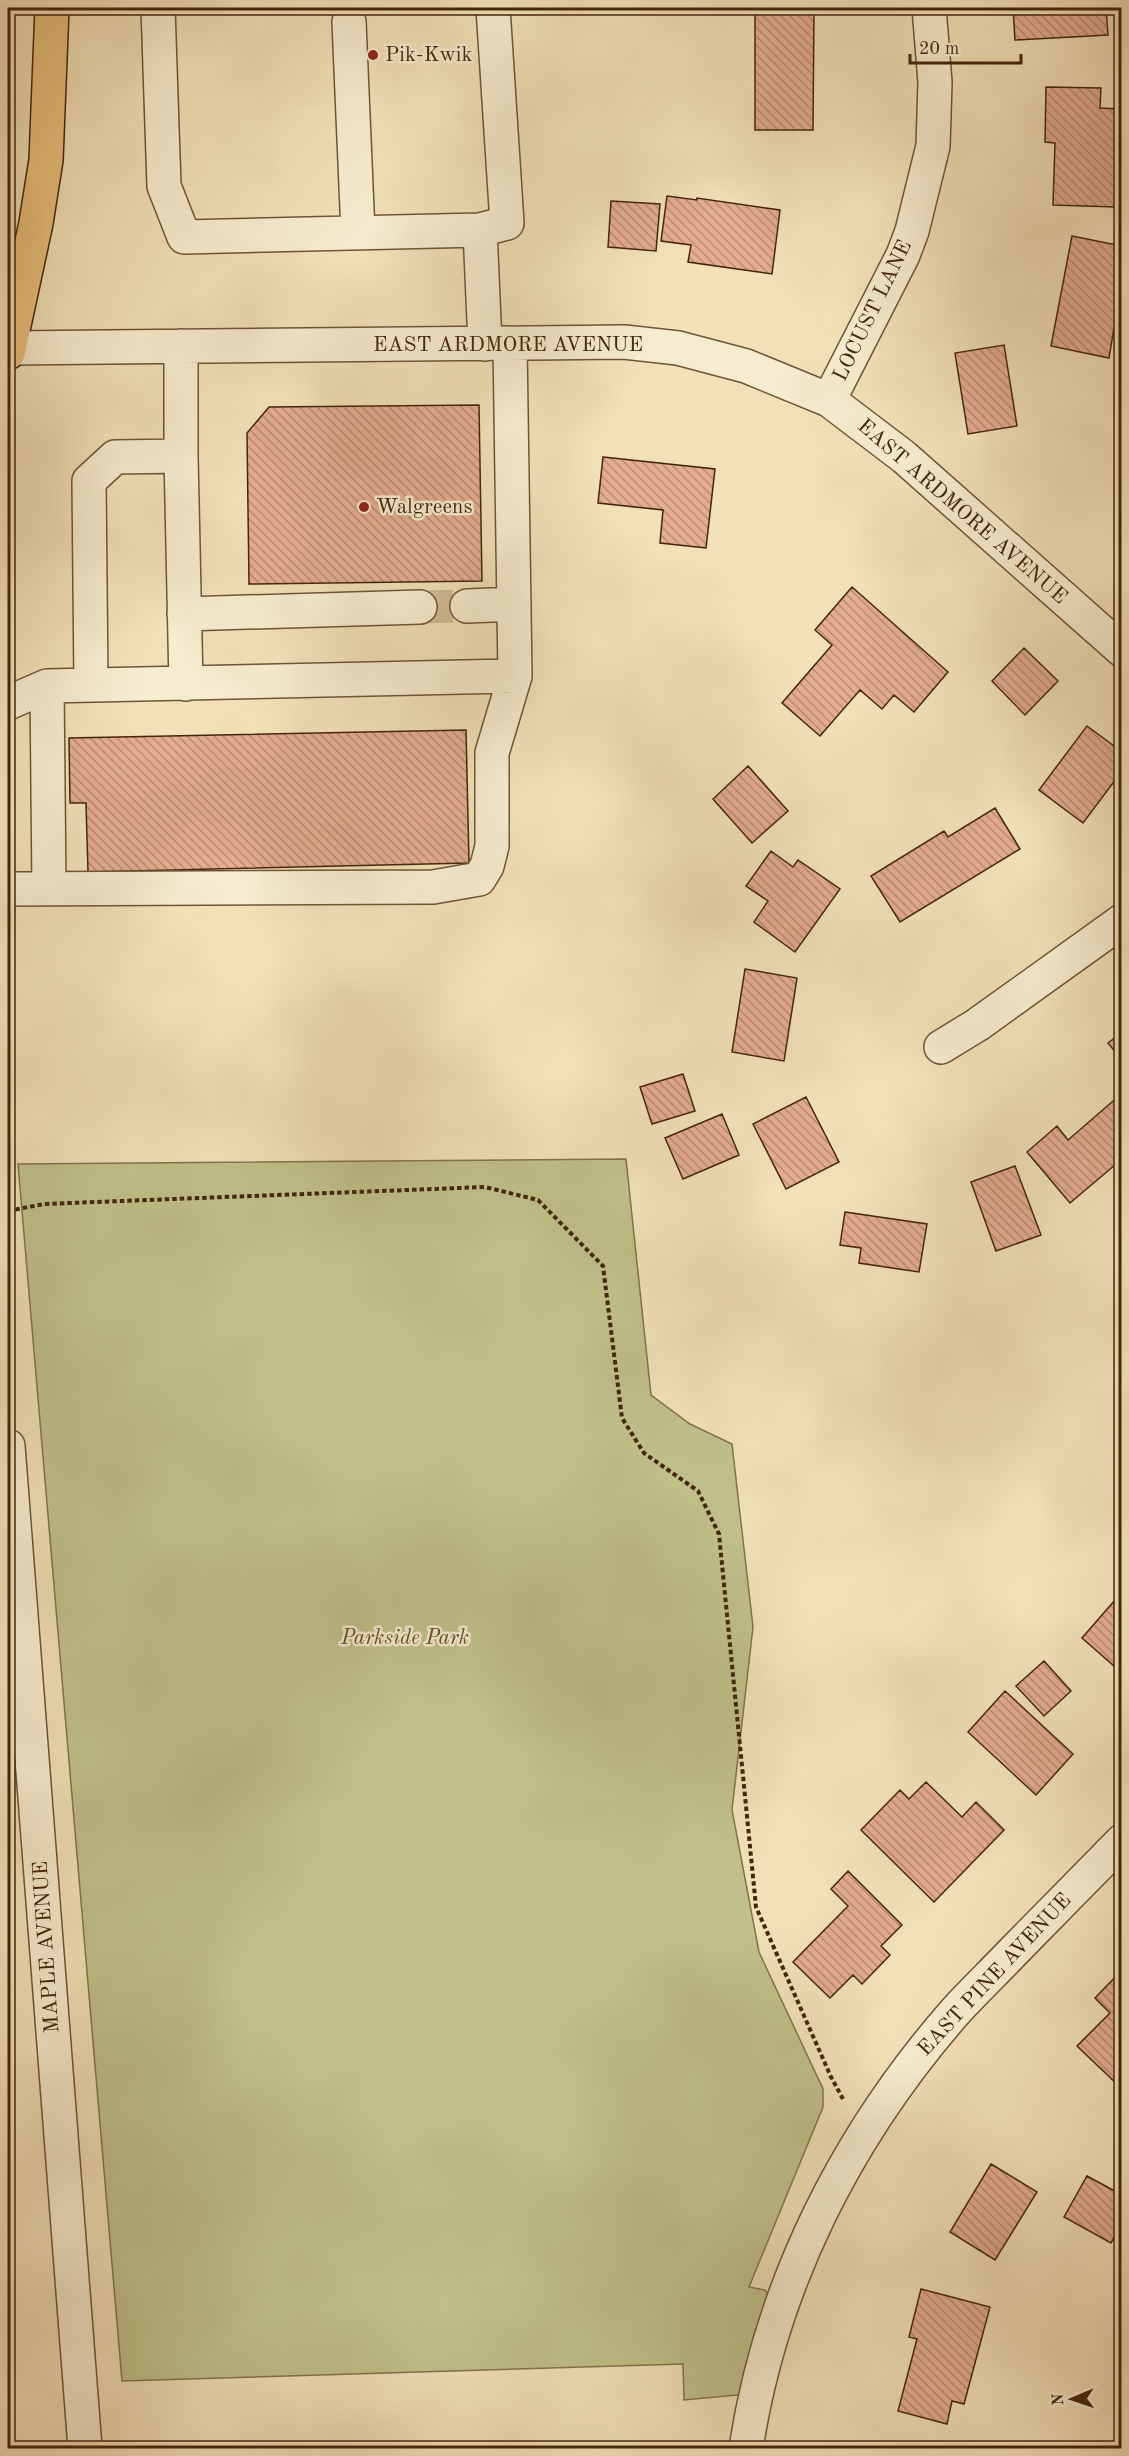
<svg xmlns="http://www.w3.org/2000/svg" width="1129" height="2456" font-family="'Old Standard TT',serif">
<defs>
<pattern id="building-back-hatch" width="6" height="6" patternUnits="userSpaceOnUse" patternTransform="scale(1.5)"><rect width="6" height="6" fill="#e4ac90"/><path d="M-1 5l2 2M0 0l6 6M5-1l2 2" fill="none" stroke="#ba8c74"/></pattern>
</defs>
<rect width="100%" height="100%" fill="#f2e1b7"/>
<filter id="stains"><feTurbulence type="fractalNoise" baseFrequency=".00333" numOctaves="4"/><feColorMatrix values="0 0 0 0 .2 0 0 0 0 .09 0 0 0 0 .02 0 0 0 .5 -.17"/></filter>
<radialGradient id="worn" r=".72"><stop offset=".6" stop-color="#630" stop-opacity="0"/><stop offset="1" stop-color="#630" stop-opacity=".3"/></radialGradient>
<path fill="#c0c18a" stroke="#82734b" stroke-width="1.5" d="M626 1159 651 1395 690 1424 732 1444 753 1627 732 1810 759 1952 823 2089V2107L749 2287 765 2290 773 2303 748 2394 684 2400 683 2364 122 2381 18 1164Z"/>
<path fill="url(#building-back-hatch)" stroke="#43250c" stroke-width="1.5" d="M755 8H814L813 130H755Z
M1013 8H1106L1108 35 1015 40Z
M1046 87 1101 88 1100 108 1120 109 1116 207 1053 205 1055 143 1045 142Z
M667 196 697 200V198L780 210 772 274 688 262 691 245 661 241Z
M611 201 660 204 656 251 608 247Z
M1072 236 1122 246 1118 280 1122 281V329L1114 328 1109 358 1051 346Z
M1004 345 1017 426 968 434 955 353Z
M479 405 482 581 249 584 247 433 269 407Z
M603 457 715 469 706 548 660 543 663 510 598 503Z
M852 587 948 672 914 712 894 695 882 709 860 690 820 736 782 703 832 645 815 630Z
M1024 648 1058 681 1025 715 992 681Z
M1087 726 1122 752V771L1083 823 1039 790Z
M466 730 469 863 88 872 86 803H70L69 738Z
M748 766 788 811 752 843 713 799Z
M995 808 1020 849 900 922 871 876 944 831 948 837Z
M771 851 793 867 798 860 840 889 795 952 754 922 768 901 746 886Z
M745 969 797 978 784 1061 732 1052Z
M1122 1032V1060L1108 1043Z
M683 1074 695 1111 652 1124 640 1087Z
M1120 1095 1122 1159 1070 1203 1027 1152 1057 1126 1068 1140Z
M806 1097 839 1162 786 1189 753 1124Z
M722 1114 739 1155 683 1179 665 1138Z
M1015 1166 1041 1235 996 1251 971 1182Z
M845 1212 927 1224 919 1272 859 1263 861 1248 840 1245Z
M1115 1600 1122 1606V1673L1082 1638Z
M1044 1661 1071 1691 1044 1716 1016 1686Z
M1005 1691 1073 1754 1036 1795 968 1732Z
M926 1782 962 1817 976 1802 1004 1830 934 1902 861 1830 900 1790 909 1799Z
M848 1871 902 1925 881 1946 890 1955 862 1984 853 1975 830 1998 793 1962 848 1906 831 1889Z
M1122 1970V2083L1119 2086 1077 2046 1110 2013 1095 1998Z
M991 2164 1037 2192 995 2260 950 2232Z
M1087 2176 1122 2195V2224L1111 2243 1064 2217Z
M921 2289 990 2307 964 2404 952 2401 947 2424 898 2411 917 2339 909 2337Z"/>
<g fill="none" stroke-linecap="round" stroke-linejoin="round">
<path stroke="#cfbb95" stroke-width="33" stroke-dasharray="33 16" stroke-linecap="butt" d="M420 607 467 606"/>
<defs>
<path id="minor" d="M158 8 164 186 184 237 480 230 485 344
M349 22 358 233
M480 230 507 223 493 8
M10 348 624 342 678 348 746 366 829 400 904 457 1122 650
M829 400 903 255 912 231 933 146 935 82 929 8
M181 456 186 684
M467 606 514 604
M184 614 420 607
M91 685 89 481 115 457 181 456V346
M8 703 47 686
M8 889 433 887 479 879 487 866 492 846V753L515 676 510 344
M49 889 47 686 515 676
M941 1047 977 1025 1122 921
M8 1446 85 2448
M746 2448C771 2285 846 2137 954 2013 972 1993 992 1974 1011 1954 1048 1916 1085 1879 1122 1841"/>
<path id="major" d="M8 353 36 223 46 160 52 8"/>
</defs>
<use href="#minor" stroke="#6f5437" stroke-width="36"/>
<use href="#major" stroke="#43250c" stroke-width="36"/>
<path stroke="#43250c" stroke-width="4" stroke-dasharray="4.5 3" stroke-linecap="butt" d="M8 1211 44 1204 485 1187 538 1200 603 1266 622 1418 644 1453 698 1491 719 1534 756 1907 831 2077 843 2099"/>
<use href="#minor" stroke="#f7ecd0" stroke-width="33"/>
<use href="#major" stroke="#e9c07c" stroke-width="33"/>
</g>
<g fill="#8f2418" stroke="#f7ecd0" stroke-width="2">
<circle cx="373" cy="55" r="6"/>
<circle cx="364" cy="507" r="6"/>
</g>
<g text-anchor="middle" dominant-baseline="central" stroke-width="5" stroke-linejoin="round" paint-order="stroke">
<g font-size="21" fill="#43250c" stroke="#f7ecd0" text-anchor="start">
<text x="385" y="55">Pik-Kwik</text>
<text x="376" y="507">Walgreens</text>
</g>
<g font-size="21" fill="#43250c" stroke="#f7ecd0">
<text transform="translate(873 311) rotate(-64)">LOCUST LANE</text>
<text x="508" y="345">EAST ARDMORE AVENUE</text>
<text transform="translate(962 512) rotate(41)">EAST ARDMORE AVENUE</text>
<text transform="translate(47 1947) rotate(-94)">MAPLE AVENUE</text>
<text transform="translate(995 1975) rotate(-47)">EAST PINE AVENUE</text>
</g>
<g font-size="21" font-style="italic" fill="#624c2c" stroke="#f7ecd0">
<text x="405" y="1638">Parkside Park</text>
</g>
</g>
<rect width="1129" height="2456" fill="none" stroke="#f2e1b7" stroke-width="30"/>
<rect x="9" y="9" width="1111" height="2438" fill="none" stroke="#43250c" stroke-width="3"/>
<rect x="15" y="15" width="1099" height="2426" fill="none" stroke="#43250c" stroke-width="1.5"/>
<g transform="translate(1072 2399) rotate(268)" stroke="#f7ecd0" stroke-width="4.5" paint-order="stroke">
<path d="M0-4.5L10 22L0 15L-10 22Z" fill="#43250c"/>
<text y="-9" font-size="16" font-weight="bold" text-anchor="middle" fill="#43250c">N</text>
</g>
<path d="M910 54v9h111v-9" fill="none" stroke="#43250c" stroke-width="3"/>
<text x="919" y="54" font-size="18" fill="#43250c" stroke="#f7ecd0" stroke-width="4.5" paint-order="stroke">20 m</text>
<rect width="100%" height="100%" filter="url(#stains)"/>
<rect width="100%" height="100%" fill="url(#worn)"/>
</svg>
